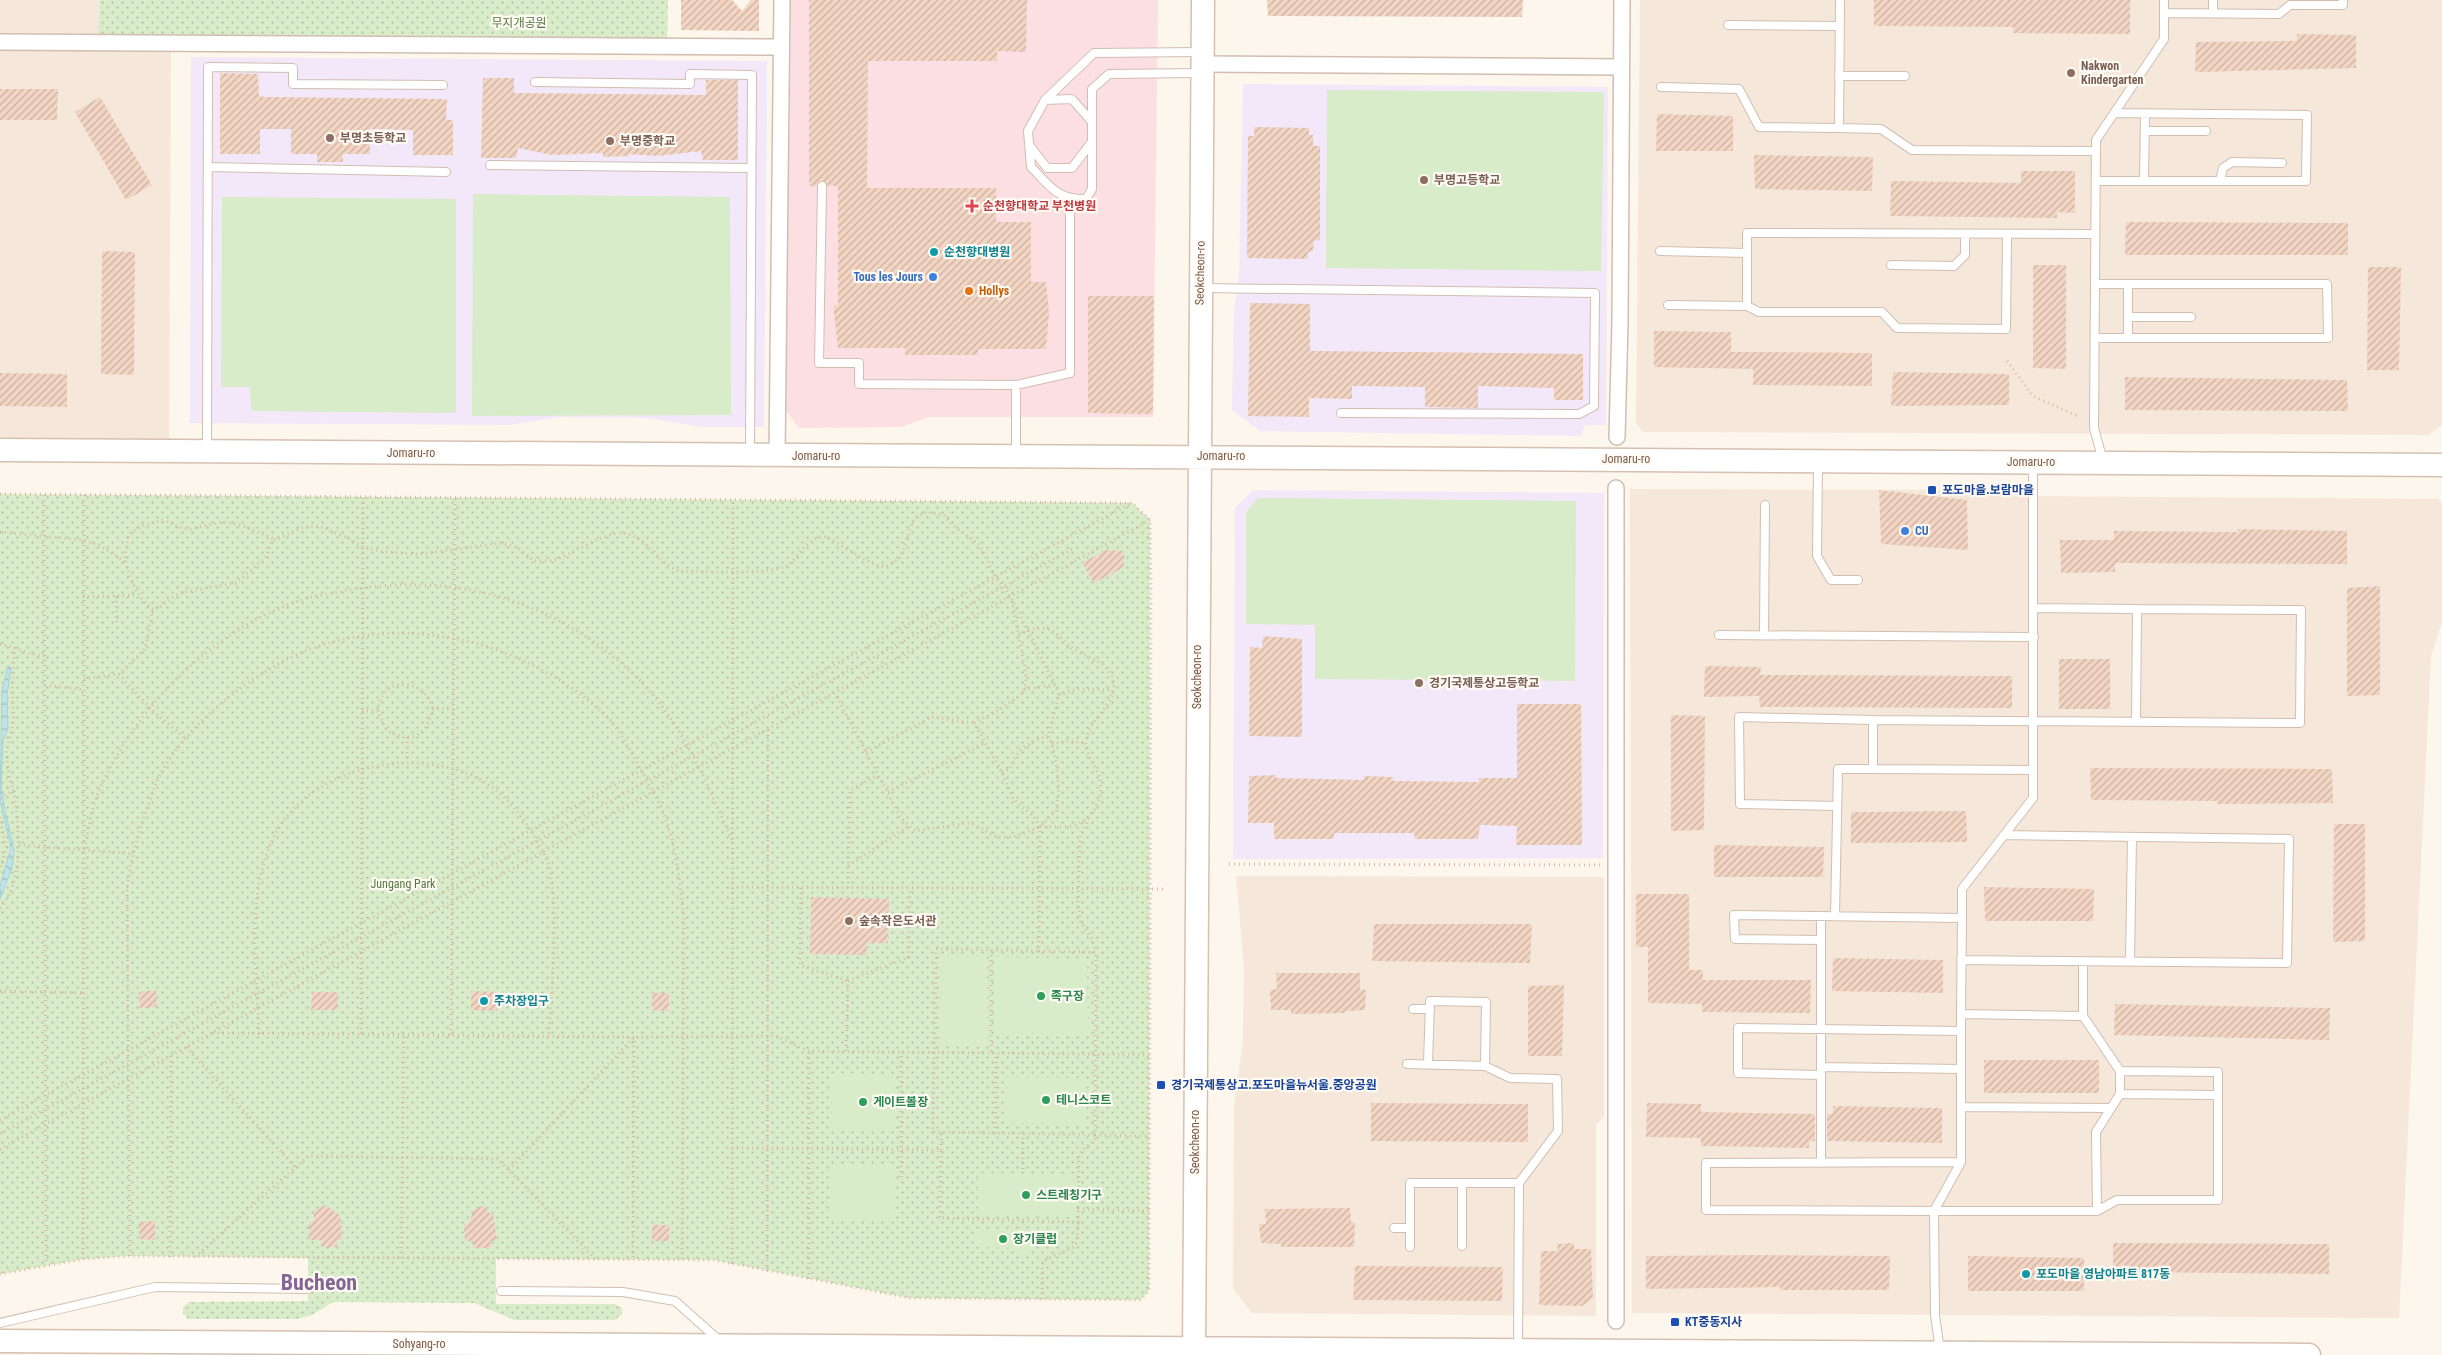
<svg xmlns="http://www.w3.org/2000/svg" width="2442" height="1355" font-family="'Roboto Condensed','Noto Sans KR',sans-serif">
<defs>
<pattern id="park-dots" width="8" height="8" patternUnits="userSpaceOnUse" patternTransform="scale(1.25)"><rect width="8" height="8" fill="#d8ecc9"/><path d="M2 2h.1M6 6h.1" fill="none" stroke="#b4c2a5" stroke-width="1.8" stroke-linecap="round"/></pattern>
<pattern id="water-waves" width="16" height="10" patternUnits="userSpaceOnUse" patternTransform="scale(1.25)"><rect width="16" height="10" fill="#bfe3e8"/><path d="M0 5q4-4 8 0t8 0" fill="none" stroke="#a0bbbe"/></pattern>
<pattern id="building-hatch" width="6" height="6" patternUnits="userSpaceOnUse" patternTransform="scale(1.25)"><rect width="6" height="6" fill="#f3d5c3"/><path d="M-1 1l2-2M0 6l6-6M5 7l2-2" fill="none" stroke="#cab0a1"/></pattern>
</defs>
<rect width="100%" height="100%" fill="#fdf6ec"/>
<path fill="#f5e8da" d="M0 0H101L171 43 169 452 0 450Z
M1640 0H2442V425L2428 435 1642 432 1636 422Z
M1630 489 1999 490 2015 496 2439 499 2442 505V622L2431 656 2399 1318 1632 1313Z
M1236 876 1604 877V1116L1596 1125V1316L1252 1313 1233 1289 1234 1108 1243 1040 1244 968Z"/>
<path fill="#f3e8fa" d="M191 57 767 61 764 427H702L647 418 559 417 509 425 190 423Z
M1243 84 1608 87 1606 425H1585L1581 436 1260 431 1232 410 1234 312 1239 273Z
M1253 490 1604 493 1603 858 1233 859 1235 508Z"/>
<path fill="#fbdfe3" d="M791 0H1158L1153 417H929L901 427 799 428 786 411Z"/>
<path fill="url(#park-dots)" d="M100 0H668L667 46 98 43Z
M0 494 1132 503 1150 520 1149 1290 1141 1300 910 1298 714 1260 496 1259V1304H615L622 1308V1314L615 1320H514L474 1303 333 1302 312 1315 297 1319H188L183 1313V1307L189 1302 308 1301V1258L130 1256 83 1259 0 1274Z"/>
<path fill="#d8ecc9" d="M1327 90 1604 92 1601 271 1326 268Z
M473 194 730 197 731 415 472 416Z
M222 197 456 199V413L251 411 250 387H221Z
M1258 498 1576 501 1575 681 1315 679V625L1246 624V512Z
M942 957H987L988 1047 941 1046Z
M995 957 1087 959 1088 1034 995 1033Z
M831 1073 894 1074V1130L832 1129Z
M1007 1077 1085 1078 1084 1124 1007 1123Z
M830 1165H893L894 1220 830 1219Z
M978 1173 1075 1175 1074 1217 978 1215Z
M974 1231 1032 1232 1031 1256H1017V1248L974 1247Z"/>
<path fill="url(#water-waves)" stroke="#a5d3da" d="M8 666 11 668 7 694 8 729 3 741 1 784 4 805 14 851 12 868 0 899V886L11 848 0 800 2 691Z"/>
<path fill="url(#building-hatch)" d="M681 0H732L742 11 751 0H759V31L681 30Z
M809 0H1027L1026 52 997 51V61H868L867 188H996V222H1031V282H1046L1049 314 1046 349H978V355H905V348H838L834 313V306L838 305V186H828L822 180 816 186H809Z
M1267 0H1523L1522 17 1268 16Z
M1874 0H2130V34L2013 33V27L1874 26Z
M2297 34 2356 35V68L2195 72 2196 42 2297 41Z
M220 73 258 74 259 96 265 97 447 99 446 120H453V155H413V130L370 129V154H343V162H317V154H291V129H260V154H220Z
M483 78H514V93L706 95V80H738V160H703L701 151 658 156 629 154V156L603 157V153L552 155 518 148 516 158H481Z
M0 89H58L57 120H0Z
M100 97 152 185 126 200 75 112Z
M1657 114 1733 116V151H1656Z
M1254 127 1309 128V135H1313V146H1320V240L1314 241 1313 251 1308 252V259L1247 258 1248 136H1254Z
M1754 155 1873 157 1872 191 1755 189Z
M2021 171H2075V213L2057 212V218L1890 216 1891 181 2021 183Z
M2126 222 2348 223V255H2125Z
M102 251 135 252 134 375 101 374Z
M2033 265H2066V369L2033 368Z
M2368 267H2401L2399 370H2367Z
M1088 296H1154L1153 414 1088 413Z
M1250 303 1310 304V351L1583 354V400H1554V388L1478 386V408L1425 407V387L1352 386V399L1309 398V417L1248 416Z
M1654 331 1731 332V352L1872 353V386L1753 385V369L1654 367Z
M1893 372 2009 374V405L1891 406Z
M0 373 67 374V407L0 406Z
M2125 377 2347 380 2348 411 2125 410Z
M1879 490 1967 500 1968 550 1881 544Z
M2238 529 2347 531V564L2115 563V572L2061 573 2060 540H2114V531L2238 532Z
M1106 550 1124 551V567L1094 583 1082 563Z
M2380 586V695L2347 696V588Z
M1263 636 1302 639V737L1249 736 1250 647 1262 648Z
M2059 659H2110V709H2059Z
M1705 666 1761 667 1760 675 2012 676V708L1760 707 1759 696 1704 697Z
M1517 704H1581L1582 845H1516L1517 826 1480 825 1478 839H1415L1414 833H1334V839H1274V823H1248L1249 776 1276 775V778L1364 780V776L1393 777V781L1479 782V778H1517Z
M1671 715 1705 716 1704 830 1671 831Z
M2090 768 2332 769 2333 803 2217 804V801L2091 800Z
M1966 811 1967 842 1851 843V812Z
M2334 824H2365V941L2333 942Z
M1714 845 1824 847 1823 877H1714Z
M1984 887 2094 889 2093 921H1985Z
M1636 894H1689V970H1703V980H1811L1810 1013 1702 1012V1004L1648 1003V947H1636Z
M811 897 889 899 888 943H867L866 955 810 954Z
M1374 924H1532L1530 963 1372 961Z
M1833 958 1943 960V993L1832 991Z
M1276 973H1360V990H1366L1365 1010 1345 1011V1013L1291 1014V1010H1271L1270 990 1277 989Z
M1564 985 1562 1056H1528V986Z
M156 990 157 1007 140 1008 139 992Z
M471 991 497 992V1011L471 1010Z
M312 992H338V1010H311Z
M652 993H669V1011L652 1010Z
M2115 1004 2330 1008 2329 1040 2114 1035Z
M1984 1060H2099V1093H1984Z
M1371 1103 1528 1104V1142L1371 1141Z
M1647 1103 1701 1104V1112L1815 1114V1141H1809V1148L1701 1146V1138L1646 1137Z
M1833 1106 1942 1108V1143L1827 1141V1114H1833Z
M325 1205 340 1215 341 1221 342 1240H337V1247H321V1240H309V1222H314V1211Z
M484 1205 490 1214H493L497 1241H490L491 1248H473V1241H465L464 1224H468L474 1210Z
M1350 1208 1351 1222H1355L1354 1247H1281V1244L1261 1243 1259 1224H1266L1265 1209Z
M155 1221V1240L139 1239V1222Z
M652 1225H669V1241H652Z
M1574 1243V1249H1591L1593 1298 1582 1306 1539 1305 1541 1251H1557L1558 1244Z
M2113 1243 2329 1244V1274L2113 1272Z
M1761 1255 1890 1256 1889 1290H1780V1287L1646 1289V1256Z
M1968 1256 2084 1258V1291H1968Z
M1355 1266 1503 1267 1502 1301 1353 1300Z"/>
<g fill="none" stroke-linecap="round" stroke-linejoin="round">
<defs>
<path id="lane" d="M2213 0V13
M2164 13 2279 14 2290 5H2343V0
M1728 25 1840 26
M1200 73 1109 74 1092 89V189L1086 199C1057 200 1050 186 1031 167L1028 131 1045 100 1094 53 1200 52
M1839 76H1905
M535 82 690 84V74L752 75 750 453
M1661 87 1739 89 1759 127 1839 128 1840 0
M1045 100 1072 99 1092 122
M1839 128 1881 129 1912 150 2096 151
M2145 131H2206
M1029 145 1047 168H1072L1091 143
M490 165 751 168
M208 167 446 172
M2096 181H2306L2307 115 2114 113
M2144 181 2145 114
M2220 181 2223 168 2232 162 2282 163
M822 186 819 363H859V384L1016 385V454
M2007 234 2006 329 1897 328 1882 312H1759L1747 306V233L2095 234
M1660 251 1747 253
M1891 265 1954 266 1965 255V234
M2128 284V338
M1202 288 1595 293 1594 406 1579 414 1341 413
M1668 305 1747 306
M2128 317H2191
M2095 338H2328L2327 284H2095
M1016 385 1070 373V199
M207 450 208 67 293 68V84L443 85
M2103 461 2094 428 2096 140 2164 39V0
M1818 463 1817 556 1831 580H1858
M2033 464V608
M1719 635 2034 637
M1764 635 1765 505
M1873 720 2300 723 2301 610 2137 609 2136 722
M1873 769 2033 770V798L1962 889V918
M2033 770V608L2137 609
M1835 916 1838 769H1873V720L1739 717 1740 804 1837 806
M1821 940V916
M1961 960 2287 963 2289 839 2004 835
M2083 961V1016
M2130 961 2132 837
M1413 1009H1430
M1407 1064 1485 1066 1510 1078 1557 1079 1558 1131 1519 1183
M1428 1064 1430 1001 1486 1002 1485 1066
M1821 1067 1961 1069
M1821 1075 1738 1073V1028L1961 1031
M2120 1094 2218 1095
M1961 1107 2111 1108
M1821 1163V940L1735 939 1734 915 1962 918 1961 1014
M2097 1211 2096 1132 2120 1094V1071
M1394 1228H1410
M1462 1246V1183
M1410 1247V1183H1519L1518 1347
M501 1291 623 1292 675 1301 720 1341
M0 1323 155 1287 308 1289
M1940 1351 1935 1315 1934 1211 1706 1210V1163L1961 1162 1934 1211H2097L2117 1200H2218V1072L2120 1071 2083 1016 1961 1014V1162"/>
<path id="street" d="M0 42 781 47
M1202 64 1621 67
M1617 437 1620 323 1622 0
M777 456 782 0
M1616 1321V488"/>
<path id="secondary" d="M0 450 2442 465
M0 1341 2309 1355
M1194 1355 1203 0"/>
</defs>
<use href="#lane" stroke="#d1beb0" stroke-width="10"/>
<use href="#street" stroke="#d1beb0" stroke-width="18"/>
<use href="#secondary" stroke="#d6c0b0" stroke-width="25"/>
<path stroke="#d9b8a5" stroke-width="3" stroke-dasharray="1 4" stroke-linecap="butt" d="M2007 361 2033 396 2077 416
M0 494 1132 503 1150 520 1151 586 1149 1290 1141 1300 910 1298 714 1260 130 1256 85 1259 0 1274
M44 495 46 1265
M84 495V842
M0 532 83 540 99 545 126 562
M116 596 117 626
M83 597 138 595
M1012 601 1025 669 1026 683 1023 693 999 710 974 723 1002 772 1013 799 1033 816 1040 827
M153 609C141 603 127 575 126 562 125 554 127 542 129 534L144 525 164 520 175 526 191 529 222 522 241 525 274 539
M1019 634C1029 630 1038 627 1048 629 1056 631 1063 642 1069 646 1085 658 1118 662 1113 691 1109 711 1088 721 1086 741 1085 753 1093 762 1098 773 1107 795 1094 821 1071 826 1061 828 1050 826 1040 827L1039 951 1096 952 1095 1135 1150 1136
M0 644C16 647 30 656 45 656
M119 674 150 708 186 739
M84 679 119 674 145 649 153 609 160 607 179 593 236 583 266 557 272 541 302 528 319 526 350 539 363 547 385 552 420 554 502 543 518 548 534 561C541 561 548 561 554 560 571 555 605 532 622 533 646 535 659 564 679 571 708 571 757 575 784 567 797 563 802 540 823 536 843 543 870 569 888 566L901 557 914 518 926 512 944 515 956 528 979 544 995 576 1011 597 1055 685 1059 695 1048 736 1052 744 1056 762 1059 793 1056 811 1040 827 1013 837H997L970 823 915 831 901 818 835 693
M45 685 84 690
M1024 689 1055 685
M1059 695 1077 689 1113 690
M362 711H378L386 730C411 745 426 736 433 709H453
M378 711C379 677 424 675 433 709
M407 737V762
M1052 744 1067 741 1086 743
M866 752 932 717 974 723
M1002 772 1010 769C1013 765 1013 762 1015 758 1020 746 1037 740 1048 736
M888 792 985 743
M0 798 14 790 10 781 6 754 14 719 12 690 15 647
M0 817 6 847 0 871
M1089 818 1080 837 1078 902 1081 922 1091 938 1096 952
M19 844C56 850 94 849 132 854
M84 848C89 830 91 809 99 791 136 706 214 628 304 599 316 595 331 594 344 591 450 571 552 598 632 673 681 718 706 782 733 842
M1229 864 1601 865
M848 866 909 826
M732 887 1163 889
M801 888 800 965 848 981
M848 888 850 790 878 775
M0 908C26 879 18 826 14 790
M991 950V1053
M0 991 84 993
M213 1033 634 1037 633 1260
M259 1034C257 972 246 901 271 843 302 767 419 741 486 783 514 801 535 833 548 863 551 869 551 878 552 885 558 934 551 986 549 1036
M361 1034 363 497
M451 1035 455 498
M186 1047 295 1167
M846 1051 848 981 909 957 910 888
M0 1120 1131 503
M995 1133 996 1053
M0 1134 1074 548
M732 1148 941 1150 940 1218 1078 1222 1079 1156 1082 1150 1095 1141V1135L933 1132 936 949 1039 951
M0 1149 1150 520
M941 1150V1132
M1023 1169V1134
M509 1170 634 1037 776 1036 809 1051 1150 1055
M901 1177V1052
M1078 1209 1149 1211
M130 1256 127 888C130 863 136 841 144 817 149 805 152 792 157 781 174 746 203 717 233 694 257 676 283 659 311 649 411 612 526 643 603 713 616 724 624 740 633 755 644 776 658 798 666 820 677 851 680 885 684 917L682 1260
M170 1257 171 1056
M195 1257 308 1156 498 1159 595 1259
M401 1258 404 1035
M83 1259 84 848
M732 1264 733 500
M767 1271 768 729
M809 1279V1051
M1042 1299V1266L1045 1260 1074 1247 1077 1242 1078 1222"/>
<use href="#lane" stroke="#fff" stroke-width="8"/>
<use href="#street" stroke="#fff" stroke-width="15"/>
<use href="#secondary" stroke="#fff" stroke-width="22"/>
</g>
<g fill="#8d6e63" stroke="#fffaf3" stroke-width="2">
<circle cx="2071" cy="73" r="5"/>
<circle cx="330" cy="138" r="5"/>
<circle cx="610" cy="141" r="5"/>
<circle cx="1424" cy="180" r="5"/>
<circle cx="1419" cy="683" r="5"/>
<circle cx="849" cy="921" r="5"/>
</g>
<path fill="#e0444e" stroke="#fffaf3" stroke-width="2" d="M969.5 198.5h5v5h5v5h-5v5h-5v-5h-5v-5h5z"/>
<g fill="#0f9aa8" stroke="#fffaf3" stroke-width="2">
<circle cx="934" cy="252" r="5"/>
<circle cx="484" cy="1001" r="5"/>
<circle cx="2026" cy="1274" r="5"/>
</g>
<g fill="#3f7fe0" stroke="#fffaf3" stroke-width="2">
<circle cx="933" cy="277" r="5"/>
<circle cx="1905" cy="531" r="5"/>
</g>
<circle fill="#e8710a" stroke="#fffaf3" stroke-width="2" cx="969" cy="291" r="5"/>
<g fill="#1a4fb4" stroke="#fffaf3" stroke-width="2">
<rect x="1927" y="485" width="10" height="10" rx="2.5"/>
<rect x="1156" y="1080" width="10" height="10" rx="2.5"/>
<rect x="1670" y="1317" width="10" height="10" rx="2.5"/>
</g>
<g fill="#2e9e5b" stroke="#fffaf3" stroke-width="2">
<circle cx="1041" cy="996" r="5"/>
<circle cx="1046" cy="1100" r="5"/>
<circle cx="863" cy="1102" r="5"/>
<circle cx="1026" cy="1195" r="5"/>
<circle cx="1003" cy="1239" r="5"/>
</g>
<g text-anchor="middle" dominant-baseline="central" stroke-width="4.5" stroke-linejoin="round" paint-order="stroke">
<g font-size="12" fill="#537a41" stroke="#fffaf3">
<text x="519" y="23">무지개공원</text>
<text x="403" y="884">Jungang Park</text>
</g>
<g font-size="12" font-weight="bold" fill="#785e54" stroke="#fffaf3" text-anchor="start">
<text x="2081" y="66">Nakwon<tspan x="2081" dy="14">Kindergarten</tspan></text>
<text x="340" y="138">부명초등학교</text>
<text x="620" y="141">부명중학교</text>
<text x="1434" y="180">부명고등학교</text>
<text x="1429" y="683">경기국제통상고등학교</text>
<text x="859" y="921">숲속작은도서관</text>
</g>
<g font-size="12" font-weight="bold" fill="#be3a42" stroke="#fffaf3" text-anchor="start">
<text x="983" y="206">순천향대학교 부천병원</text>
</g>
<g font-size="12" font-weight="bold" fill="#0d838f" stroke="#fffaf3" text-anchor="start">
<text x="944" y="252">순천향대병원</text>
<text x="494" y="1001">주차장입구</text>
<text x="2036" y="1274">포도마을 영남아파트 817동</text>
</g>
<g font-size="12" fill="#7a5c4d" stroke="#fffaf3">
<text transform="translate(1200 273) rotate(-89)">Seokcheon-ro</text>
<text x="411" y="453">Jomaru-ro</text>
<text x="816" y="456">Jomaru-ro</text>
<text x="1221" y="456">Jomaru-ro</text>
<text x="1626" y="459">Jomaru-ro</text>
<text x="2031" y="462">Jomaru-ro</text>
<text transform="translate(1197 677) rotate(-90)">Seokcheon-ro</text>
<text transform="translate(1195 1142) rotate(-90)">Seokcheon-ro</text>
<text x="419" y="1344">Sohyang-ro</text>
</g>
<g font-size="12" font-weight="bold" fill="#366cbe" stroke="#fffaf3" text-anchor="end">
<text x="923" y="277">Tous les Jours</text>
<text x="1915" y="531" text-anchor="start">CU</text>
</g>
<g font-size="12" font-weight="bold" fill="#c56008" stroke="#fffaf3" text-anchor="start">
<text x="979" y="291">Hollys</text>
</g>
<g font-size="12" font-weight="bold" fill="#164399" stroke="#fffaf3" text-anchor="start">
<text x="1942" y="490">포도마을.보람마을</text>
<text x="1171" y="1085">경기국제통상고.포도마을뉴서울.중앙공원</text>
<text x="1685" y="1322">KT중동지사</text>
</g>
<g font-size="12" font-weight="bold" fill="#27864d" stroke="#fffaf3" text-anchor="start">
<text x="1051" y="996">족구장</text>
<text x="1056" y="1100">테니스코트</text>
<text x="873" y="1102">게이트볼장</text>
<text x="1036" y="1195">스트레칭기구</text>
<text x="1013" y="1239">장기클럽</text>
</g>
<g font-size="22" font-weight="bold" fill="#846695" stroke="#fffaf3">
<text x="319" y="1282">Bucheon</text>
</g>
</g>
</svg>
